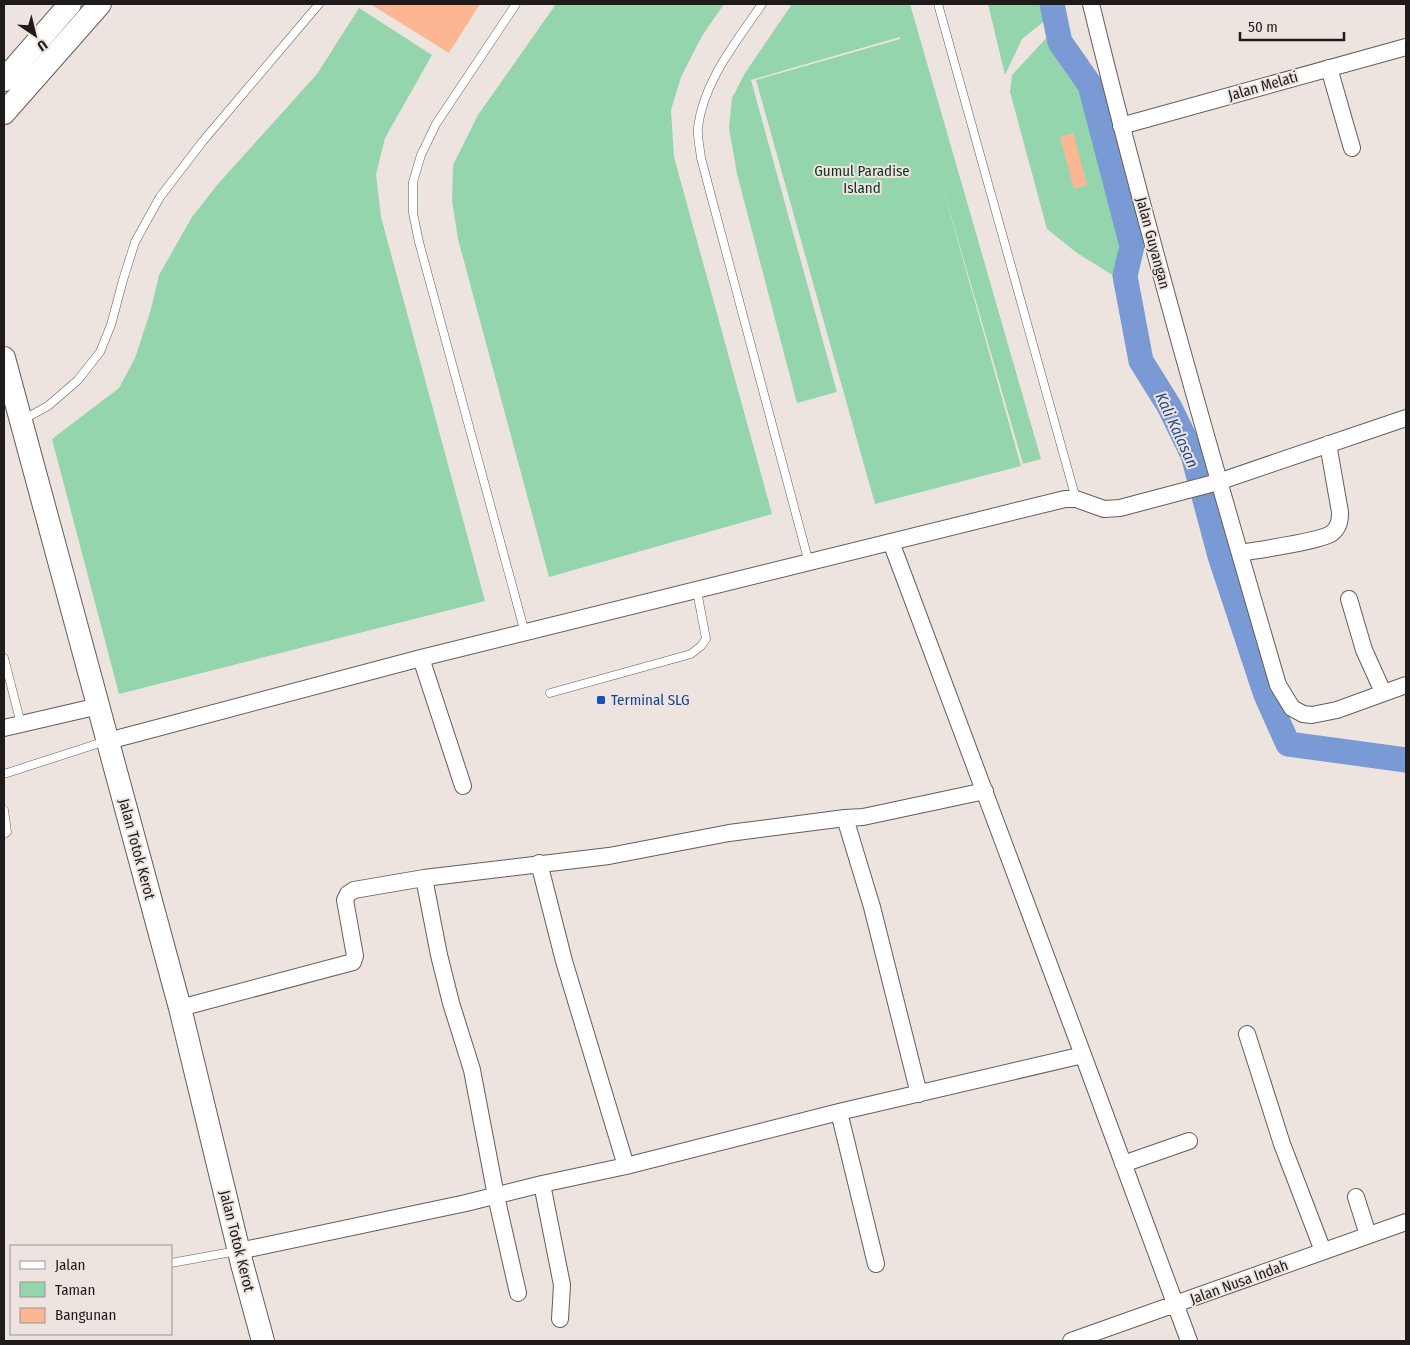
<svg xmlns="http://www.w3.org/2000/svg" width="1410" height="1345" font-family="'Fira Sans Condensed',sans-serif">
<rect width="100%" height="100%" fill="#ede4e0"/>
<path fill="#95d5ad" d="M556 4H724L702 36 681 77 671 110 674 157 772 514 549 577 458 239 452 201 453 165 478 115Z
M792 4H910L1041 459 1023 464 941 181 1021 466 875 504 756 80 900 39V37L751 80 837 392 797 403 737 174 729 128 732 98 745 73Z
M988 4H1043L1047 19 1022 39 1005 75Z
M359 8 432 55 385 138 376 174 381 217 485 601 119 694 52 439 119 388 135 358 151 309 159 275 192 217 218 184 317 74Z
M1050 34 1062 59 1086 90 1125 247 1121 270 1114 276 1077 253 1047 229 1010 92 1012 75Z"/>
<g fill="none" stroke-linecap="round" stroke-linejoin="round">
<path stroke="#799ad4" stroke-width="25" d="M1052 4 1060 42 1090 85 1132 246 1125 276 1141 361 1169 406 1193 455 1220 556 1266 695 1288 744 1406 760"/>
</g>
<path fill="#fcb792" d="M370 4H480L449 53Z
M1073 133 1087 185 1074 189 1060 137Z"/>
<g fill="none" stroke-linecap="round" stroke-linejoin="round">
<defs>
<path id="service" d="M516 4 436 124 421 155 413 182V213L419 242 525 633
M762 4C737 41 704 80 698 127 697 136 700 148 701 158L809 563
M938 4 1076 499
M22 420 48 406 78 380 100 352 111 325 123 280 135 242 160 197 203 141 319 4
M4 658 21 724
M550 693 691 654 701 646 706 639 697 591
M4 774 106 741
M4 810 7 832 4 834
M171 1263 237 1251"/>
<path id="minor" d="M1091 4C1147 233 1212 459 1278 685L1292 708 1303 714 1312 715 1337 710 1406 685
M1329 68 1352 148
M1121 126 1406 47
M891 542 1083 1055 1189 1341
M1240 553C1257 550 1322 541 1332 533 1339 527 1340 521 1340 512L1328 444
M1349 599 1364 650 1383 692
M421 658 463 786
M4 728 99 706
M108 741 421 658 1065 499H1076L1104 509 1120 508 1218 482 1406 418
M539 863 564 961 626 1166
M424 878 439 955 451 1003 472 1070 496 1196 518 1293
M180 1008 353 962 355 956 345 900 348 894 354 890 424 878 609 856 729 833 845 818
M1247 1034 1282 1144 1323 1251
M919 1094 872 907 845 818 863 817 985 791
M839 1112 876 1264
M1123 1164 1189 1141
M542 1184 562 1285 560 1319
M1356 1197 1368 1235
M239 1251 466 1203 542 1184 626 1166 839 1112 1083 1055
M1071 1341 1406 1222"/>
<path id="secondary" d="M4 80 70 4
M4 113 100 4
M4 358 180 1008 242 1264 263 1341"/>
</defs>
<use href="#service" stroke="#655d5a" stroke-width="9"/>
<use href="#minor" stroke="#655d5a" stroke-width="18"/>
<use href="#secondary" stroke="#655d5a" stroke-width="24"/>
<use href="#service" stroke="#fff" stroke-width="8"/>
<use href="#minor" stroke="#fff" stroke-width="16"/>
<use href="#secondary" stroke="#fff" stroke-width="22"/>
</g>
<rect fill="#1a4fb4" stroke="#ede4e0" stroke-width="2" x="596" y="695" width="10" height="10" rx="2.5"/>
<g text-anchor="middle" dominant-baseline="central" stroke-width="4" stroke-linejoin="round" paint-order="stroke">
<g font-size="15" fill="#1f1b1a" stroke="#ede4e0">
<text transform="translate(1263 86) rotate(-16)">Jalan Melati</text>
<text transform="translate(1153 243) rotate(75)">Jalan Guyangan</text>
<text transform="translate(137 849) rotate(75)">Jalan Totok Kerot</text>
<text transform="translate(237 1241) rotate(76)">Jalan Totok Kerot</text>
<text transform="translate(1239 1282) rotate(-20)">Jalan Nusa Indah</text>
</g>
<g font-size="15" fill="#133221" stroke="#ede4e0">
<text x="862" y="171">Gumul Paradise<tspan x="862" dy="17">Island</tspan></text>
</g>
<g font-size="15" fill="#164399" stroke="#ede4e0" text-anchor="start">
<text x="611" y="700">Terminal SLG</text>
</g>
<g font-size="16" font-style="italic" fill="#21478d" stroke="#ede4e0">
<text transform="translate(1177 430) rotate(65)">Kali Kalasan</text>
</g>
</g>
<rect width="1410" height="1345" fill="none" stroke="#1f1b1a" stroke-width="10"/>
<rect x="10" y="1245" width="162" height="90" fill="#ede4e0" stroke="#9b9491"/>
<rect x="20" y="1261" width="25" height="8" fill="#ffffff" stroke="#9b9491"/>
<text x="55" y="1270" font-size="15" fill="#1f1b1a">Jalan</text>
<rect x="20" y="1282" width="25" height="15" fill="#95d5ad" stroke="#9b9491"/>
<text x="55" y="1295" font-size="15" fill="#1f1b1a">Taman</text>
<rect x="20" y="1308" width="25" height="15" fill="#fcb792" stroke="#9b9491"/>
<text x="55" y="1320" font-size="15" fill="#1f1b1a">Bangunan</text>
<g transform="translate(35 35) rotate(145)" stroke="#ede4e0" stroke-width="4" paint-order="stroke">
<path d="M0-4L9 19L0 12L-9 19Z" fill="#1f1b1a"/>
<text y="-8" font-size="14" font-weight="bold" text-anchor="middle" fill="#1f1b1a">U</text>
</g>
<path d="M1240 32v8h104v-8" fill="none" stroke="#1f1b1a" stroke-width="2.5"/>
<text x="1248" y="32" font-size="15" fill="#1f1b1a" stroke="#ede4e0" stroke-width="4" paint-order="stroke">50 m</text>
</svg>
